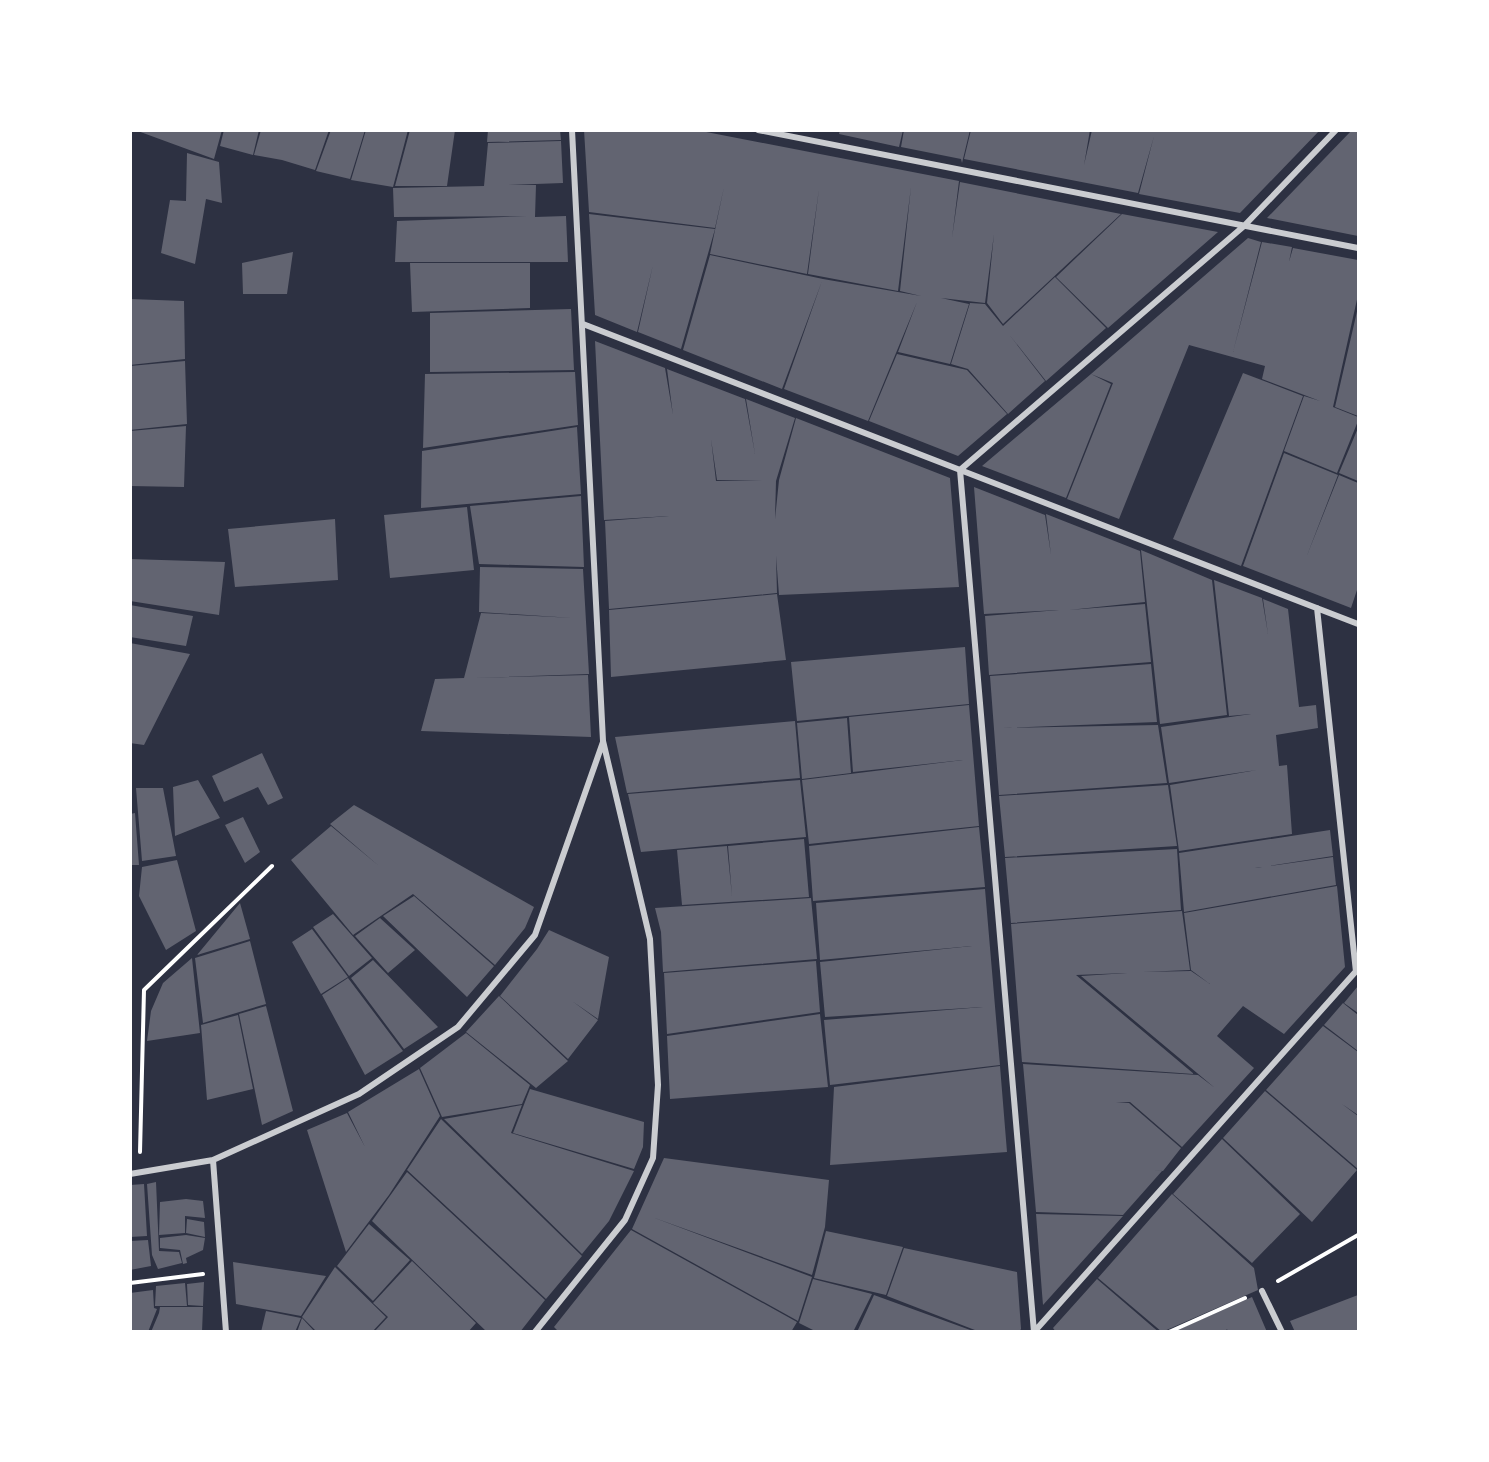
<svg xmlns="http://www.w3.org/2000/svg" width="1489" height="1462" font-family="'DejaVu Sans',sans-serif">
<rect width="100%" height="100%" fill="#2d3142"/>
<path fill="#626471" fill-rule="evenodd" d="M135 130H222L214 159Z
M224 130H259L253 155 220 146Z
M261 130H329L315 170 282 160 254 155Z
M331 130H365L350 179 316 171Z
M366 130H408L393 187 351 180Z
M410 130H455L447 186H395Z
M488 130H560L561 140 487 142Z
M584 130H696L959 181 952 238 960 182 1121 214 1003 324 987 303 994 234 985 303 941 298 969 304 950 364 898 352 917 302 868 421 784 389 822 281 782 389 683 350 710 255 823 279 921 296 900 291 911 187 898 291 808 274 819 189 807 274 710 254 724 187 715 228 589 212Z
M840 130H903L899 147 839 134Z
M904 130H970L962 163 961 159 901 147Z
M971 130H1090L1084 165 1092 130H1320L1240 213 1139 194 1154 136 1138 193 964 159Z
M1352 130H1358V236L1267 218Z
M561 141 563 183 507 185H536L535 217 566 216 568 262H395L397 221 527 216 394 217 393 188 484 186 488 143Z
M187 153 219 162 222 203 206 199 195 264 161 253 170 200 186 201Z
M589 214 715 229 681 349 638 332 653 265 637 332 595 315Z
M1122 214 1218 232 1108 328 1056 277Z
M1248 238 1261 242 1233 352 1262 242 1292 247 1289 262 1293 248 1358 260V295L1333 407 1358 417V421L1337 473 1284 451 1304 396 1320 401 1262 379 1265 366 1189 345 1119 519 1067 499 1113 383 1091 374Z
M293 252 287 294H243L242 263Z
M410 263H530V308L412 312Z
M1055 277 1106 328 1046 381 1008 333 1045 381 1008 414 968 369 951 364 970 303 985 304 1003 326Z
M130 299 184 301 185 359 130 365Z
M1358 307V416L1335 407Z
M571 309 574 370 430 372V313Z
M595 341 665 368 673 415 667 369 745 399 755 454 746 399 795 418 776 481 775 519 779 480 796 418 950 478 959 587 779 595 776 556 777 593 609 609 605 521 669 516 604 520ZM711 439 717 480 762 481H716Z
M897 354 967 370 1007 414 958 456 869 421Z
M185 361 187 424 130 430V366Z
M575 372 578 425 423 448 425 374Z
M1243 373 1303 396 1241 566 1173 539Z
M1091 374 1111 384 1066 498 982 466Z
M186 426 184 487 130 486V431Z
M577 427 581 494 421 508 422 451Z
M1358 428V481L1339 473Z
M1284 453 1338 475 1306 558 1339 475 1358 483V587L1351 608 1243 566Z
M974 487 1045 515 1051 555 1046 514 1140 551 1145 602 1069 610 1145 604 1151 662 989 675 985 616 1059 610 984 614Z
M581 496 584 567 479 564 470 506Z
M467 507 474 570 390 578 384 515Z
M335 519 338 580 235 587 228 529Z
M1141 550 1212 580 1227 715 1160 724Z
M130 559 225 562 219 615 130 601Z
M480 567 583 569 589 674 471 678 588 675 591 737 421 731 435 679 464 678 481 613 573 618 479 612Z
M1214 580 1262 598 1268 634 1263 599 1288 609 1299 707 1316 705 1318 728 1276 735 1279 766 1287 765 1292 834 1179 851 1170 785 1257 770 1169 783 1161 727 1251 714 1229 716Z
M777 594 786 660 611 677 609 610Z
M130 605 193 616 186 646 130 637Z
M130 643 190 654 144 745 130 743Z
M965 647 969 704 797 721 791 662Z
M1151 664 1157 722 1002 728 1158 725 1167 783 999 795 990 676Z
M969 705 979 826 809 844 802 780 963 760 853 772 849 717Z
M847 718 851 773 802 779 797 723Z
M795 721 800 778 627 793 615 737Z
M262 753 283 798 268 805 258 787 224 802 212 776Z
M198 780 220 818 175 836 173 787Z
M800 780 806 837 641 852 628 794Z
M1168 785 1177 846 1005 857 999 796Z
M136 788H163L176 856 142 861Z
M354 805 534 907 525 928 495 965 413 894 353 935 291 860 331 826 379 866 330 824Z
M135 813 139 865H130V814Z
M243 817 260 852 245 863 225 825Z
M979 827 985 887 813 901 809 846Z
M1330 830 1333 856 1255 868 1333 857 1336 885 1184 912 1179 853Z
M804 839 809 897 682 905 677 850 727 846 732 896 728 846Z
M1177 849 1181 910 1011 923 1005 858Z
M177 860 196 931 166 950 139 896 142 867Z
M1337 886 1345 967 1284 1034 1243 1006 1217 1036 1254 1068 1182 1147 1130 1102H1116L1129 1103 1181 1148 1163 1171 1150 1170 1162 1171 1123 1215 1036 1212 1023 1064 1198 1075 1215 1088 1081 976 1127 973 1076 975 1194 1074 1022 1062 1011 924 1182 911 1190 970 1143 972 1191 971 1210 984 1191 970 1184 913Z
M985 889 1000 1065 830 1085 824 1020 983 1007 825 1017 820 962 972 946 820 960 816 903Z
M414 896 494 966 467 997 383 916Z
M811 898 817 959 663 972 661 932 655 908Z
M240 903 250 939 197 955Z
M333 914 372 958 349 976 313 927Z
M380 918 415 950 388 973 355 936Z
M312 929 348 977 321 994 292 942Z
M549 930 609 957 598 1019 572 1001 598 1020 568 1059 500 996 537 949Z
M250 941 266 1004 203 1023 195 958Z
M192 958 200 1033 147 1041 151 1011 163 983Z
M373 960 438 1027 404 1049 351 978Z
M816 961 820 1012 667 1034 664 973Z
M348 978 403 1051 365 1075 322 995Z
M1358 986V1013L1344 1003Z
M499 996 568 1061 536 1088 466 1032Z
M1343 1003 1358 1015V1051L1324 1025Z
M266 1006 293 1111 262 1125 239 1014Z
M820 1014 828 1087 670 1099 667 1036Z
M238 1015 253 1089 207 1100 201 1025Z
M1323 1026 1358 1052V1115L1342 1104 1358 1116V1169L1266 1090Z
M466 1033 530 1085 522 1104 442 1117 420 1068Z
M1000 1066 1007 1152 830 1165 834 1087Z
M419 1069 440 1116 389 1195 346 1252 307 1130 347 1113 365 1147 348 1112Z
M530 1089 644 1122 643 1147 634 1169 513 1133Z
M1265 1091 1357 1170 1312 1222 1223 1138Z
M522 1105 511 1133 634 1171 609 1221 582 1254 444 1119Z
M441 1119 582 1256 546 1299 407 1170Z
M1222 1139 1300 1214 1252 1263 1173 1194Z
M664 1158 829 1180 825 1227 812 1275 652 1217 812 1277 798 1321 632 1229Z
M407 1172 545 1300 520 1332H487L372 1221Z
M156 1182 159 1251 179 1252 182 1263 158 1269 152 1255 147 1184Z
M144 1184 147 1236 130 1237V1185Z
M1172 1194 1254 1268 1258 1290 1162 1332 1098 1278Z
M186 1199 203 1201 205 1218 185 1216V1233L159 1235 160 1202Z
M1036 1214 1123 1216 1043 1305 1042 1293Z
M187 1219 204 1222 205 1237 186 1233Z
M369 1224 410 1260 373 1301 337 1266Z
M631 1230 797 1322 791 1332H559L554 1327Z
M826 1231 903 1247 886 1295 814 1278Z
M186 1235 205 1238 203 1250 186 1258 187 1263 183 1264 180 1250 160 1248V1238Z
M148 1240 151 1266 130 1270V1241Z
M904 1248 1017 1272 1021 1329 1019 1332H980L887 1296Z
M412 1261 476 1323 468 1332H374L388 1317 373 1303Z
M233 1262 326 1276 301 1316 236 1304Z
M335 1267 386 1317 372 1332H317L302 1317Z
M813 1279 872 1294 853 1332H817L799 1323Z
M1097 1279 1154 1328 1159 1332H1056L1053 1328Z
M204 1282 203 1306 188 1305 187 1284Z
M185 1283 187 1306H155L156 1286Z
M153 1290 154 1308 157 1309 148 1332H130V1293Z
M874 1295 973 1331V1332H857Z
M1358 1295V1332H1295L1290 1321Z
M1252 1297 1267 1332H1224L1228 1329 1221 1332H1173Z
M160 1307H203L202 1332H151L159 1313Z
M266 1311 301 1318 295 1332H261Z
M302 1318 315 1332H297Z"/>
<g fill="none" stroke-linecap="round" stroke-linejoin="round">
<path stroke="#fff" stroke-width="4" d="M140 1152 144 990 272 866
M1278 1281 1358 1235
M130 1283 203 1274
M1169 1332 1245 1298"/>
<path stroke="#caccd0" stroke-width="6" d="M758 130 1358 248
M583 324 1358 624
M1317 608 1356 972
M213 1160 226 1332
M130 1174 213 1160 359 1094 458 1027 535 935 603 742
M1262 1291 1282 1332
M535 1332 625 1220 653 1158 658 1085 650 939 603 741 572 130
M1034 1332 960 470 1244 226 1336 130
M1034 1332 1358 969"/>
</g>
<rect width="1489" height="1462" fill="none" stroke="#ffffff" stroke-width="264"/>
</svg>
